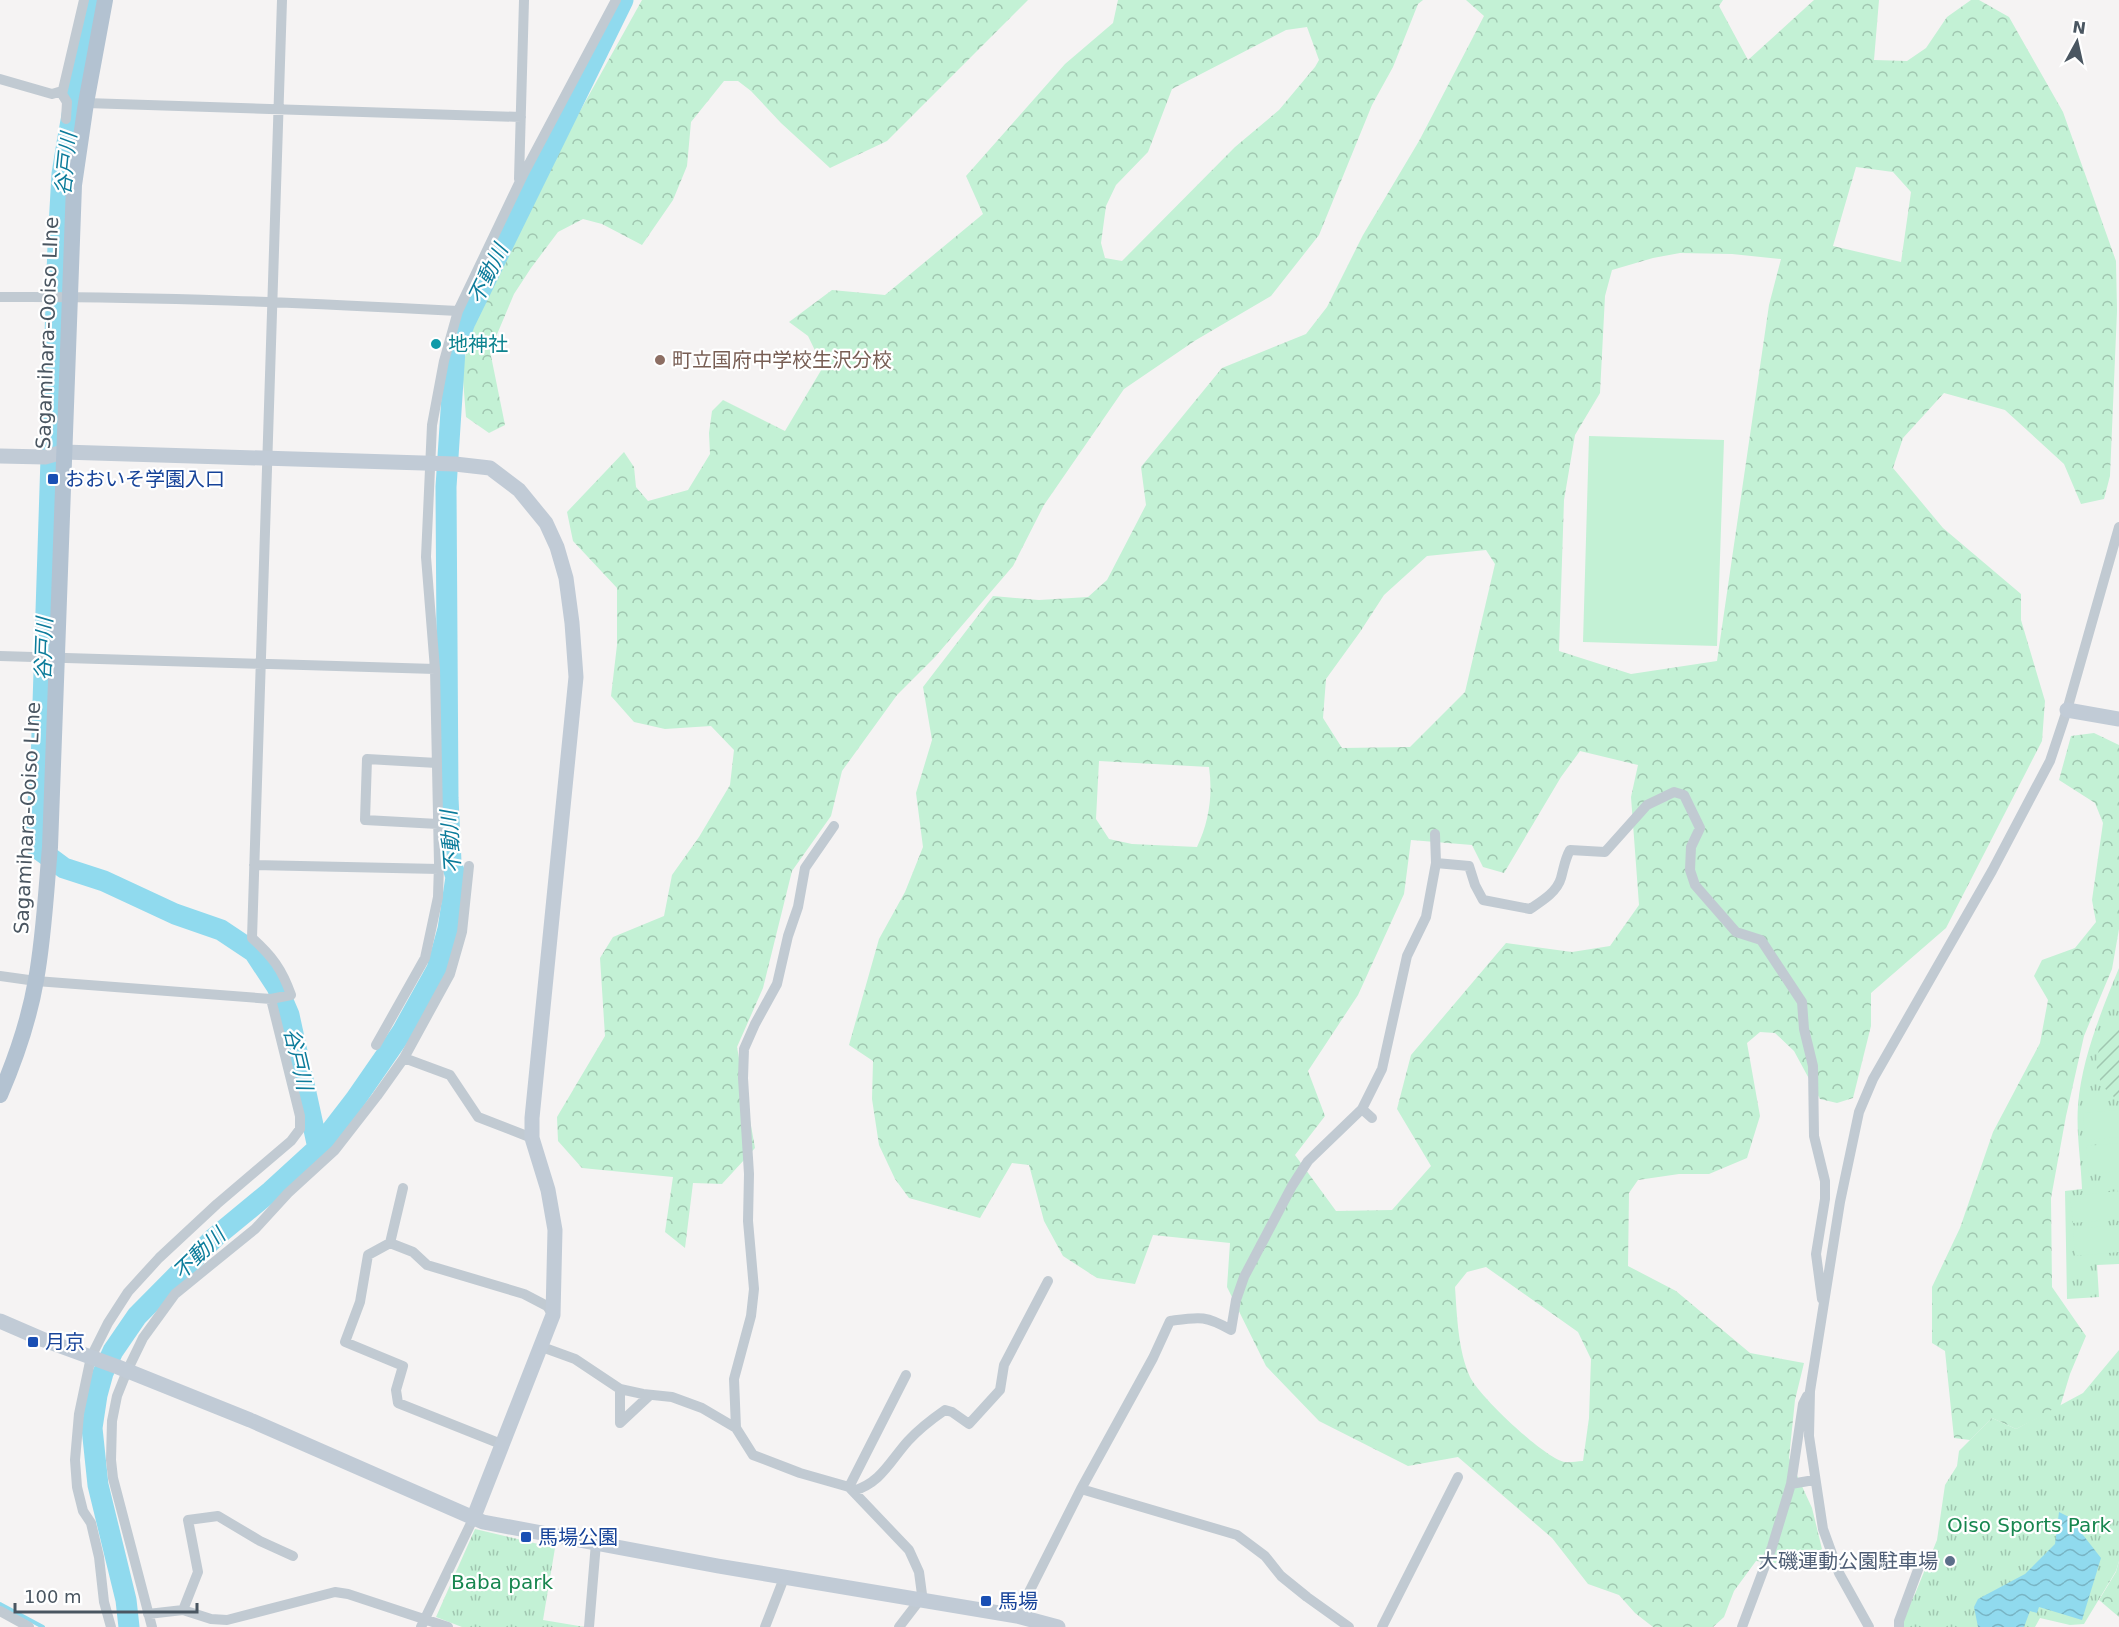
<svg xmlns="http://www.w3.org/2000/svg" width="2119" height="1627" font-family="'DejaVu Sans','Noto Sans JP',sans-serif">
<defs>
<pattern id="forest-crowns" width="20" height="18" patternUnits="userSpaceOnUse" patternTransform="scale(1.5)"><rect width="20" height="18" fill="#c3f1d5"/><path d="M2 6a3 3 0 1 1 6 0M12 15a3 3 0 1 1 6 0" fill="none" stroke="#a0c6b0"/></pattern>
<pattern id="park-tufts" width="24" height="20" patternUnits="userSpaceOnUse" patternTransform="scale(1.5)"><rect width="24" height="20" fill="#c3f1d5"/><path d="M3 7l-1-3M5 7V3M7 7l1-3M15 17l-1-3M17 17v-4M19 17l1-3" fill="none" stroke="#a0c6b0"/></pattern>
<pattern id="garden-furrows" width="10" height="10" patternUnits="userSpaceOnUse" patternTransform="scale(1.5)"><rect width="10" height="10" fill="#c3f1d5"/><path d="M-1 1l2-2M0 10L10 0M9 11l2-2" fill="none" stroke="#a0c6b0"/></pattern>
<pattern id="water-waves" width="16" height="10" patternUnits="userSpaceOnUse" patternTransform="scale(1.5)"><rect width="16" height="10" fill="#90daee"/><path d="M0 5q4-4 8 0t8 0" fill="none" stroke="#78b4c4"/></pattern>
</defs>
<rect width="100%" height="100%" fill="#f5f3f3"/>
<path fill="url(#forest-crowns)" fill-rule="evenodd" d="M642 0H1028L887 141 830 168 781 123 751 91 738 81H724L691 122 687 166 673 200 642 245 602 224 583 219 558 232 531 268 514 294 490 351 505 425 489 433 466 417 462 367 482 300 560 147Z
M1118 0H1423L1418 4 1393 67 1372 105 1319 235 1271 296 1196 340 1124 389 1044 505 1013 566 935 657 897 695 842 771 831 816 792 871 763 988 737 1047 755 1148 722 1184 693 1183 685 1248 665 1232 673 1177 582 1168 558 1141 557 1117 605 1036 600 958 613 937 664 916 672 875 699 837 730 785 734 750 711 726 665 729 634 722 611 696 617 645V588L573 541 567 512 624 452 634 467 636 487 648 501 688 490 710 454 709 433 712 411 723 400 785 431 823 367 808 336 789 322 832 290 885 295 983 214 966 176 1065 64 1113 23ZM1307 27 1319 60 1315 67 1279 110 1235 147 1122 261 1105 258 1101 243 1106 206 1116 185 1148 152 1172 89 1286 30Z
M1466 0H1723L1719 6 1748 60 1814 0H1879L1874 60 1907 61 1926 48 1947 17 1971 0H1979L2009 17 2063 112 2116 261 2117 311 2110 476 2104 499 2081 504 2064 464 2005 410 1944 393 1903 438 1893 468 1943 528 2021 594V620L2045 701 2042 741 1946 928 1871 993V1026L1853 1098 1837 1103 1820 1099 1794 1051 1775 1033 1760 1032 1747 1043 1760 1116 1747 1158 1709 1174H1679L1638 1180 1629 1193 1628 1266 1676 1291 1750 1353 1804 1363 1795 1400 1789 1458 1812 1508 1822 1549 1802 1566 1756 1561 1734 1591 1724 1617 1713 1627H1653L1635 1613 1619 1595 1588 1584 1552 1538 1458 1457 1408 1466 1319 1421 1266 1366 1227 1287 1230 1243 1153 1235 1135 1284 1097 1278 1063 1256 1044 1221 1029 1165 1012 1163 980 1218 909 1198 895 1179 879 1145 872 1099 873 1061 849 1045 879 939 905 892 923 847 916 793 932 740 923 687 993 596 1039 600 1088 597 1107 580 1146 505 1141 467 1222 368 1306 334 1327 307 1363 235 1419 141 1484 16ZM1856 167 1893 172 1911 192 1901 262 1833 246ZM1680 253 1732 254 1781 259 1769 305 1717 661 1631 674 1559 651 1564 500 1575 435 1600 393 1605 296 1612 270 1653 258ZM1486 550 1495 564 1465 692 1410 747 1342 748 1323 718 1326 679 1360 632 1384 595 1427 556ZM1580 751 1638 765 1631 797 1639 905 1610 946 1572 952 1506 943 1411 1055 1397 1109 1431 1166 1392 1210 1336 1211 1295 1155 1325 1116 1308 1071 1358 995 1404 894 1411 840 1472 845 1483 867 1504 873 1561 777ZM1099 761 1209 767C1213 795 1209 822 1197 847L1132 844 1109 839 1096 819ZM1486 1267 1578 1332 1591 1359 1589 1418 1583 1461C1577 1461 1570 1463 1565 1462 1544 1458 1479 1396 1470 1377 1458 1350 1457 1316 1455 1287L1467 1272Z
M2094 733 2119 745V929L2112 969 2084 1036 2066 1116 2051 1198 2052 1287 2086 1336 2070 1374 2060 1407 2016 1429 1992 1418 1970 1440 1954 1438 1945 1351 1932 1343V1287L1960 1228 1993 1132 2040 1043 2048 1000 2034 976 2042 960 2075 948 2096 922 2092 900 2103 823 2095 803 2059 780 2071 736Z
M2119 1561V1617L2099 1600 2116 1572Z"/>
<path fill="url(#park-tufts)" d="M2119 968V1264L2097 1265 2099 1297 2067 1299 2065 1191 2082 1189C2081 1162 2076 1133 2078 1105 2082 1058 2101 1012 2119 968Z
M2119 1350V1561L2116 1571 2084 1624 2070 1625 2040 1618 2035 1627H1900L1902 1619 1915 1594 1937 1540 1945 1485 1957 1466 1959 1451 1992 1418 2016 1429 2083 1393Z
M475 1529 555 1548 543 1620 585 1627H462L436 1617Z"/>
<path fill="url(#garden-furrows)" d="M2119 1027V1100C2089 1084 2089 1043 2119 1027Z"/>
<path fill="#c3f1d5" d="M1589 436 1724 440 1717 646 1583 642Z
M2119 1110V1137L2085 1140 2083 1113Z
M2119 1143V1171L2089 1174 2086 1146Z
M2119 1191V1219L2073 1223 2070 1196Z
M2119 1225V1252L2075 1256 2073 1229Z"/>
<path fill="url(#water-waves)" d="M2059 1512 2069 1517 2101 1558 2082 1620 2039 1607 2037 1613 2030 1611 2024 1627H1978L1974 1607 1978 1599 2025 1574 2055 1544Z"/>
<g fill="none" stroke-linecap="round" stroke-linejoin="round">
<path stroke="#90daee" stroke-width="4" d="M0 1604 43 1627"/>
<path stroke="#90daee" stroke-width="21" d="M92 3 67 143 62 174 58 244 41 764 36 827 37 848 64 868 104 881 175 914 221 930 254 952 277 987 289 1015 318 1148
M129 1627 126 1600 98 1485 92 1428 97 1395 103 1373 113 1351 137 1316 214 1238 271 1191 318 1148 355 1100 402 1032 437 969 448 929 456 877 451 862 448 798 446 487 455 350 465 322 623 0"/>
<path stroke="#c1cad2" stroke-width="10" d="M0 79 52 94 62 91
M86 103 521 117
M66 119 67 102 62 94 84 0
M519 179 524 0
M0 297C153 296 305 303 458 311
M0 656 435 669
M437 763 367 759 365 820 438 824
M1436 863 1469 866 1475 885 1483 900 1530 909C1542 901 1557 892 1561 878 1564 867 1565 859 1570 850L1605 852 1647 805 1674 792 1684 795 1700 828 1691 847 1690 870 1695 885 1736 932 1761 940 1802 1002 1804 1029 1813 1066 1814 1136 1825 1181V1199L1816 1254 1822 1299
M254 865 439 869
M0 976 36 981 271 999 291 995C282 969 272 956 252 938L282 0
M376 1045 425 958 438 897 439 864 435 669 426 557 432 425 444 361 458 311 523 175 616 0
M404 1058 450 1075 478 1117 532 1138
M1362 1109 1382 1069 1407 956 1426 917 1436 863 1435 834
M403 1188 390 1243 368 1255 360 1302 345 1342 403 1366 396 1390 398 1403 501 1444
M390 1243 413 1252 427 1265 524 1294 547 1306 553 1315
M542 1347 575 1359 620 1389 643 1394 672 1397 702 1408 736 1428 753 1455 800 1473 849 1487 909 1550 919 1572 923 1602
M620 1423 650 1395
M620 1423V1389
M736 1428 734 1379 751 1316 754 1289 748 1221 749 1174 743 1078 744 1049 755 1024 777 984 788 936 798 907 805 868 834 826
M1791 1484 1803 1404 1807 1396
M849 1487 906 1375
M1081 1489 1237 1535 1265 1556 1281 1576 1307 1597 1349 1627
M853 1491C881 1483 890 1461 908 1441 919 1429 932 1419 945 1410L952 1412 969 1424 1000 1390 1004 1365 1048 1281
M183 1610 198 1572 188 1520 218 1516 260 1541 293 1556
M0 1611 29 1627
M148 1614 183 1610 211 1619 227 1620 335 1592 348 1594 448 1627
M1017 1616 1081 1489 1153 1358 1170 1321C1199 1317 1205 1315 1231 1330L1236 1300 1244 1277 1292 1186 1308 1161 1362 1109 1372 1118
M111 1627 104 1602 99 1557 91 1523 83 1511 77 1487 75 1460 79 1414 91 1357 108 1323 128 1292 159 1258 217 1204 291 1141 300 1129V1116L271 999
M152 1627 113 1478 111 1460 112 1421 117 1396 127 1371 143 1338 175 1294 255 1229 288 1193 335 1150 377 1096 404 1058 450 974 462 932 469 866
M421 1627 473 1519
M589 1627 596 1543
M765 1627 784 1578
M899 1627 919 1601
M1382 1627 1458 1477
M1742 1627 1772 1547 1791 1484 1814 1480
M1869 1627 1839 1573 1823 1529 1809 1436 1810 1391 1840 1202 1859 1112 1873 1079 1992 871 2050 761 2067 710 2119 527
M1899 1627V1621L1919 1567"/>
<path stroke="#c1cbd6" stroke-width="15" d="M0 456 45 457 63 452 455 464 490 468 519 490 546 523 557 547 566 578 572 623 576 677 532 1118V1138L548 1190 555 1230 553 1315 473 1519
M2067 710 2119 719
M0 1321 44 1340 118 1367 250 1420 483 1522 718 1566 1017 1616 1058 1627"/>
<path stroke="#b3c2d1" stroke-width="16" d="M0 1095C16 1058 29 1020 36 980 44 936 46 891 50 847L74 185 86 103 105 0"/>
</g>
<circle fill="#0f9aa8" stroke="#fff" stroke-width="2" cx="436" cy="344" r="6"/>
<circle fill="#8d6e63" stroke="#fff" stroke-width="2" cx="660" cy="360" r="6"/>
<g fill="#1a4fb4" stroke="#fff" stroke-width="2">
<rect x="47" y="473" width="12" height="12" rx="3"/>
<rect x="27" y="1336" width="12" height="12" rx="3"/>
<rect x="520" y="1531" width="12" height="12" rx="3"/>
<rect x="980" y="1595" width="12" height="12" rx="3"/>
</g>
<circle fill="#5c6f8a" stroke="#fff" stroke-width="2" cx="1950" cy="1561" r="6"/>
<g text-anchor="middle" dominant-baseline="central" stroke-width="4.5" stroke-linejoin="round" paint-order="stroke">
<g font-size="20" fill="#4a5661" stroke="#fff">
<text transform="translate(47 333) rotate(-88)">Sagamihara-Ooiso LIne</text>
<text transform="translate(27 818) rotate(-87)">Sagamihara-Ooiso LIne</text>
</g>
<g font-size="20" fill="#0d838f" stroke="#fff" text-anchor="start">
<text x="448" y="344">地神社</text>
</g>
<g font-size="20" fill="#785e54" stroke="#fff" text-anchor="start">
<text x="672" y="360">町立国府中学校生沢分校</text>
</g>
<g font-size="20" fill="#164399" stroke="#fff" text-anchor="start">
<text x="65" y="479">おおいそ学園入口</text>
<text x="45" y="1342">月京</text>
<text x="538" y="1537">馬場公園</text>
<text x="998" y="1601">馬場</text>
</g>
<g font-size="20" fill="#17864f" stroke="#fff">
<text x="2029" y="1525">Oiso Sports Park</text>
<text x="502" y="1582">Baba park</text>
</g>
<g font-size="20" fill="#4e5e75" stroke="#fff" text-anchor="end">
<text x="1938" y="1561">大磯運動公園駐車場</text>
</g>
<g font-size="21" font-style="italic" fill="#0c7c9b" stroke="#fff">
<text transform="translate(66 164) rotate(-84)">谷戸川</text>
<text transform="translate(488 274) rotate(-64)">不動川</text>
<text transform="translate(44 649) rotate(-88)">谷戸川</text>
<text transform="translate(451 842) rotate(-94)">不動川</text>
<text transform="translate(298 1059) rotate(77)">谷戸川</text>
<text transform="translate(199 1254) rotate(-44)">不動川</text>
</g>
</g>
<g transform="translate(2077 42) rotate(8)" stroke="#ffffff" stroke-width="4.5" paint-order="stroke">
<path d="M0-4.5L10 22L0 15L-10 22Z" fill="#4a5661"/>
<text y="-9" font-size="16" font-weight="bold" text-anchor="middle" fill="#4a5661">N</text>
</g>
<path d="M15 1603v9h182v-9" fill="none" stroke="#4a5661" stroke-width="3"/>
<text x="24" y="1603" font-size="18" fill="#4a5661" stroke="#ffffff" stroke-width="4.5" paint-order="stroke">100 m</text>
</svg>
